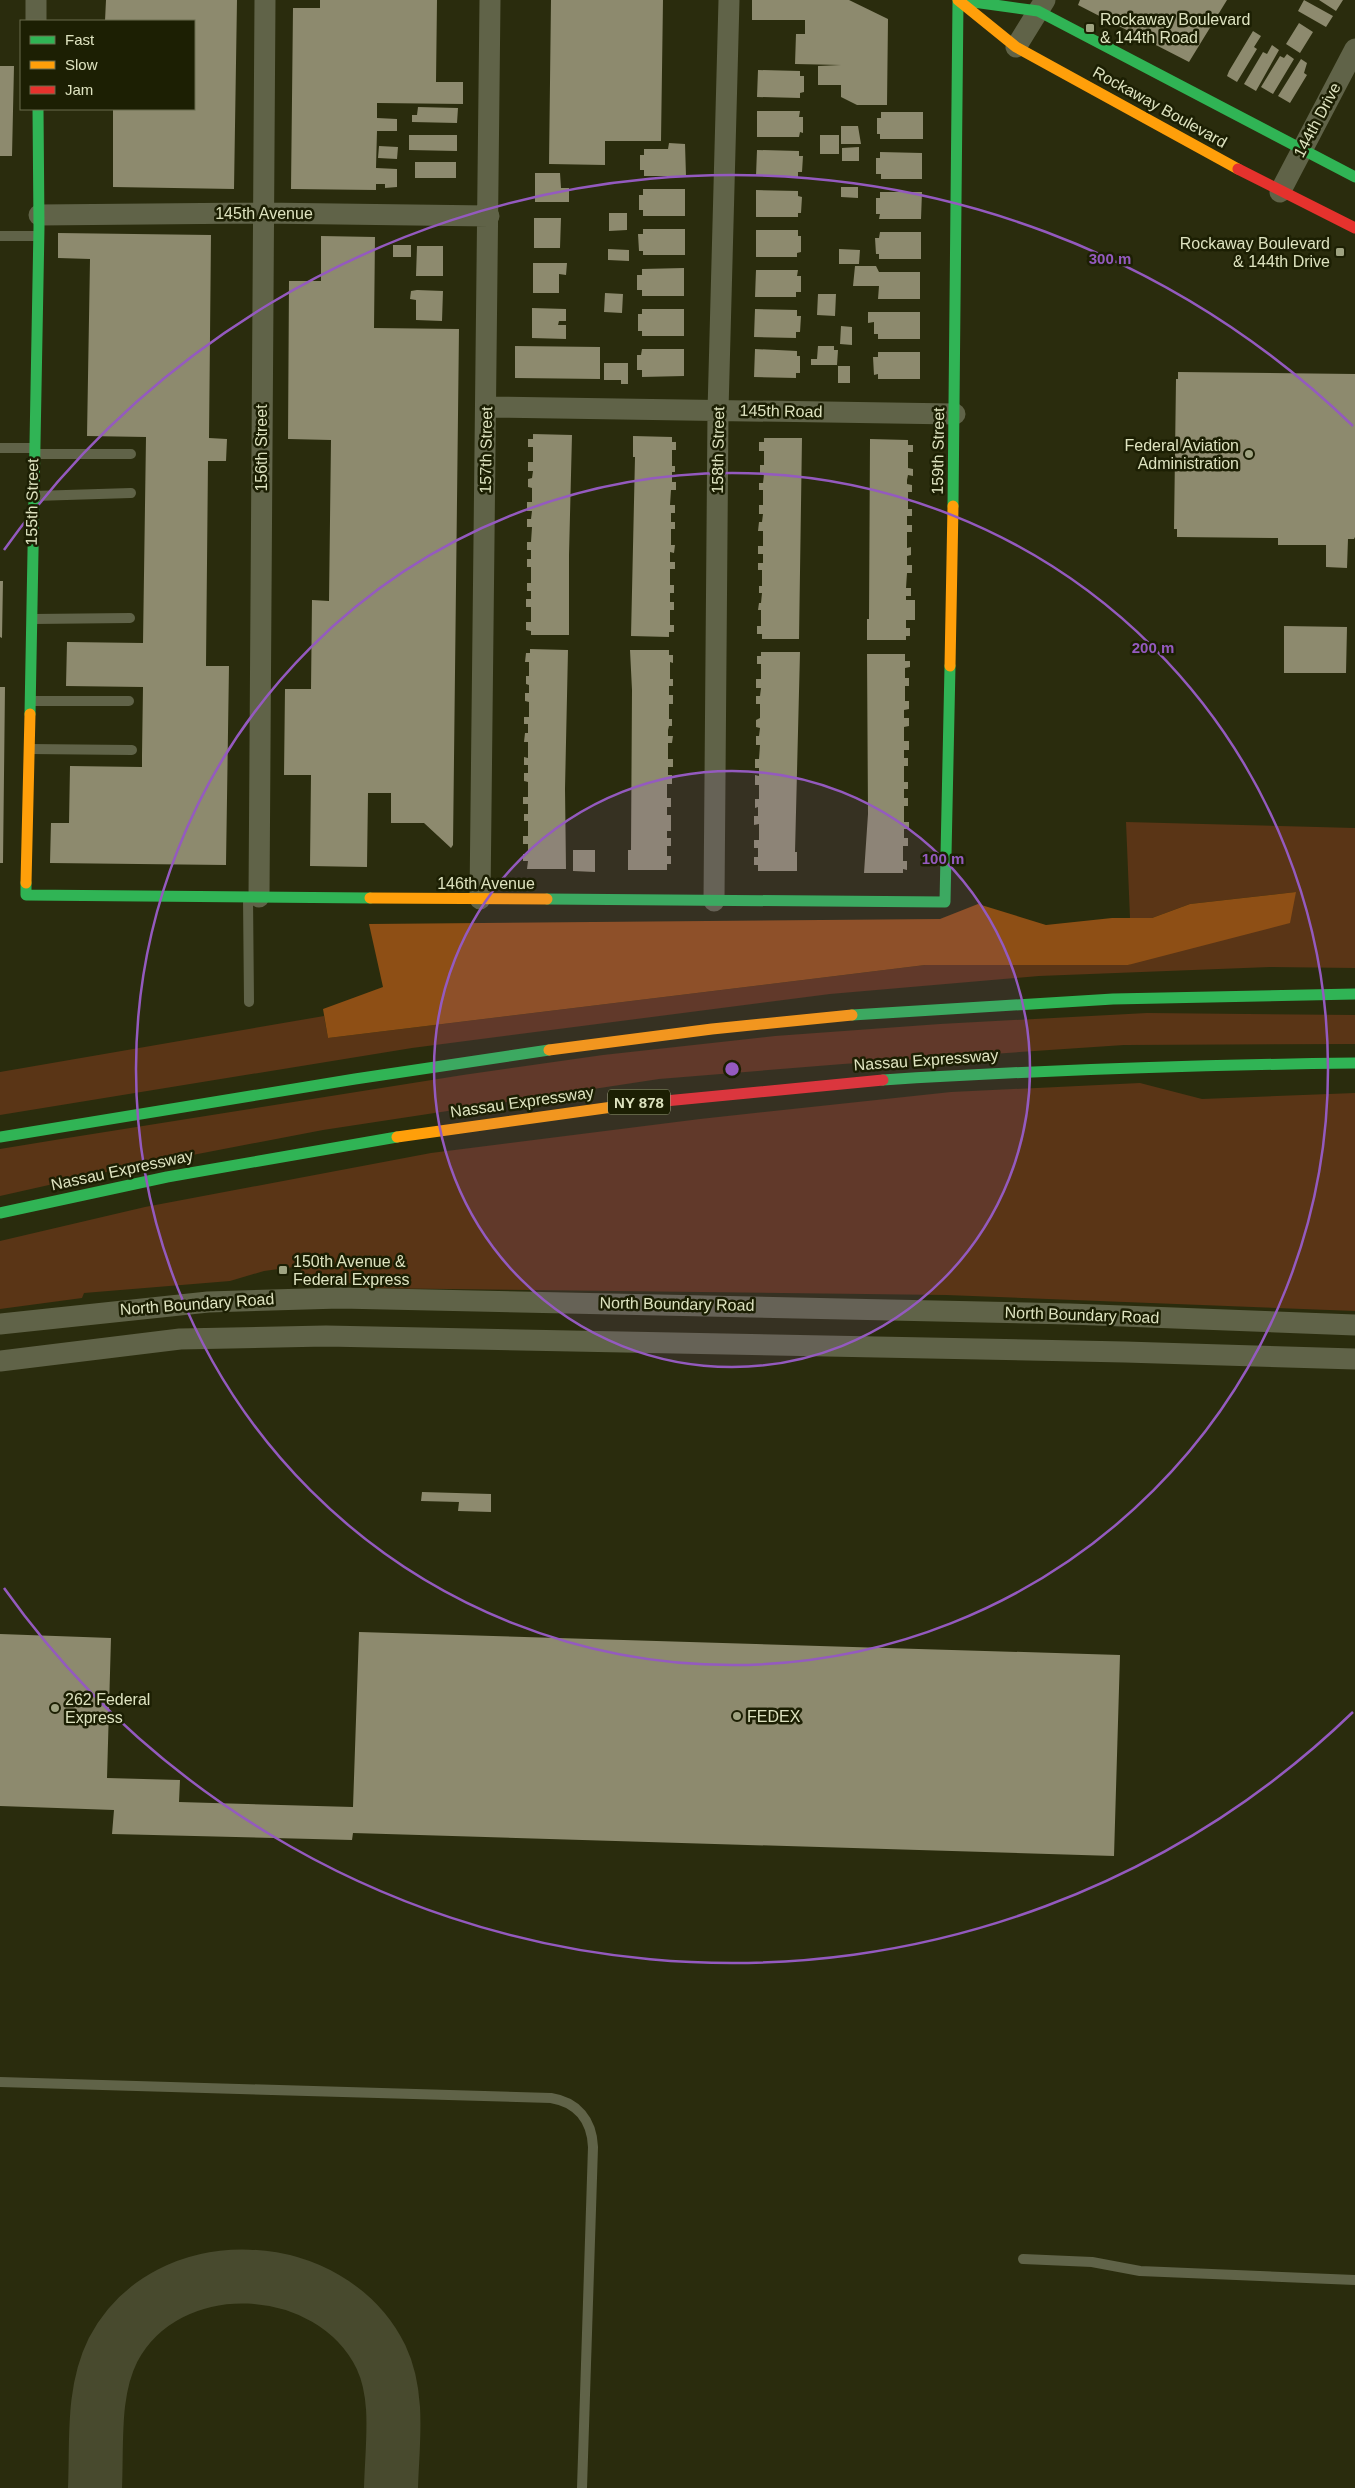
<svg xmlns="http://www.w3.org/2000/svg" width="1355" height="2488" font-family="Helvetica,sans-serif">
<rect width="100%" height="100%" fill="#2a2c0d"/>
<path fill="#5a3516" d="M1126 822 1355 828V968L1270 967 1039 976 830 994 412 1048 0 1115V1072L324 1016 328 1038 925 965H1128L1296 892 1190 904 1152 918H1130Z
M1147 1013 1355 1015V1044L1124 1045 843 1064 659 1079 323 1130 120 1169 0 1196V1149L61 1139 463 1075 603 1055 775 1036 940 1024Z
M1140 1083 1202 1099 1355 1093V1311L946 1295 361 1288 331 1275 301 1274V1266L264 1271 230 1281 84 1293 82 1298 0 1309V1241L145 1207 431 1153 700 1119 951 1092Z"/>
<path fill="#8e4f15" d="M1296 892 1290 923 1128 965H925L328 1038 323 1009 383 987 369 924 940 919 978 904 1046 925 1112 918H1152L1190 904Z"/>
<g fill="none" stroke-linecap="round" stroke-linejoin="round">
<path stroke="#484a2e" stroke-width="54" d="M95 2488C97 2443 92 2392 113 2350 167 2247 331 2255 381 2357 400 2397 392 2446 391 2488"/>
</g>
<path fill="#8d8a6e" d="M106 0H237L234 189 113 187V109H194V21H105Z
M320 0H437L436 82H463V104L377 103V118L397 119V131H377L376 168 397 169V187L385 188V184H376V190L291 189 293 8H320Z
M551 0H663L661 141H605V165L549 164Z
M752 0H849L888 19 887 105H857L841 97V85H818V66L841 65 795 64 796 34H805V20H752Z
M1080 0H1227L1189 62 1078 5Z
M1304 0 1333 16 1326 27 1298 11Z
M1319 0H1343L1336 11Z
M1299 23 1313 32 1300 53 1286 44Z
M1253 31 1261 36 1254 47 1257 49 1237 82 1227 76 1229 71Z
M1272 45 1279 50 1256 91 1244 84 1263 52 1267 54Z
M1287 54 1294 59 1273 94 1261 87 1280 56 1284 58Z
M1301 59 1307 63 1304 73 1307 75 1290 103 1278 96Z
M0 66H14L12 156H0Z
M758 70 800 71V76H804V92L800 93V98L757 97Z
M418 107 458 108 457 123 412 122V115H417Z
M757 111H800L799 117H803V133L800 132 799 137H757Z
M881 112H923V139H880V134H877V118H881Z
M841 126H858L861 144H841Z
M409 135H457V151L409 150Z
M820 135H839V154H820Z
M669 143 685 144 686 176H644V170H640V155H644V149H668Z
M379 146 398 147 397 159 378 158Z
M859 147V161H842V148Z
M757 150 799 151V156H803L802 172H798V177L756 176Z
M880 152 922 153V179H881V174H876V158H880Z
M415 162H456V178H415Z
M535 173H560L561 188H569V202H535Z
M841 187H858V198L841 197Z
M643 189H685V216H643V210H639V195H643Z
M756 190 798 191V196L802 197 801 213H798V217H756Z
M880 192H922L921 219H879L880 214H876V198H880Z
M609 213H627V230L609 231Z
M534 218H561L560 248H534Z
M643 229H685V255H643V251H639L638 234H643Z
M756 230H798V236H801V252L797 253V257H756Z
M880 232H921V259H879V254H876L875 238H879Z
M58 233 211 235 209 438 227 439 226 461H208L206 666H229L226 865 50 863 51 823H69L70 766 142 767V755L143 687 66 686 67 642 143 643 146 437 87 436 90 259 58 258Z
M321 236 375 237 374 328 459 329 453 845 451 848 424 823H391V793H368L367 867 310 866 311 775H284L285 689H311L312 600 329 601 331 440 288 439 289 281H321Z
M393 245H411V257H393Z
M417 246H443V276H416Z
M608 249 629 250V261L608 260Z
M839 249 860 250 859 264H839Z
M533 263H567L566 275 559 274V293H533Z
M855 266H876L879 272H920V299H878L879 286H853Z
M684 268V296H642V290H637V275H642V269Z
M756 270H798L797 276H801V292H796V297H755Z
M417 290 443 291 442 321 416 320V300L410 299 411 291Z
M605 293 623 294 622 313 604 312Z
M818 294H836L835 316 817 315Z
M532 308 566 309V321H559L558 325H566V339L532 338Z
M642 309H684V336H642V331H638V314H642Z
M755 309 797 310V316H801L800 332H796V338L754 337Z
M868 312H920V339H878V334H874V322L868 323Z
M841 326 852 327V345L840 344Z
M515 346 600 347V379L515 378Z
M818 346H834V350H838L837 365H811V359H817Z
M642 349H684V376L642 377V370H637V355H641Z
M755 349 797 351V356H800V373H796V378L754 377Z
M878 352H920V379H878V374L874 375 873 357H878Z
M604 363H628V384H621V380H604Z
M838 366H850V383H838Z
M1178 372 1355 374V537L1354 539H1348L1347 568 1326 567V545H1278V538L1177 537V529H1174L1176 379H1178Z
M533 434 572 435 569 555V635H531V631L526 630V622H531V607H526V599H531V591H527V583H531V567H527V559H531V550H527V542H531L532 527H527V519H531L532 511H527V502H532V488L528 487V479L532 478 533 471H528V462H533V447H528V439H533Z
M633 436 672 437V442H676V450H672V466H675V472H672V482H676V490H671L670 505H675V513H671V522H675V529H671V545H675L674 553 670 552V562H675V569H670V585H674V593H670V602H674V610H670V625H674V632H669V637L631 636 635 457H633Z
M764 438H802L799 639H762V634H757V626H761V610H758L759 603H761L762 593H759V586H762V570H758V563H763V554H758V546H763V531H758L759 522H762L763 514H759V505H763V490H759V483H763L764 474H760V465H764V451H759V442H764Z
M870 439 908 440V445H913V452H908V468L913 469V476L908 475 907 480V484L912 485V492H908V509H912V516H907V525H912V532H907V548L911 547V555L907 556V565H912V573H907L906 588H911V596H906V600H915V620H906V628H910V636H906V640H867V619H869Z
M0 581H3L2 638 0 637Z
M1284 626 1347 627 1346 673H1284Z
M530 649 568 650 565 789 566 869H527L528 861H523V854H528V844H523V836H528V821H524V814H528V804H523V797H528V782L524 781V773H528V765H524V757L528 758V742H524L525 733H528V724H524V717H529V702L525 701V693H529V685L526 684V676H529V662H525L526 653H530Z
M630 650H669V655H673V663L670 662V679H673V686H669V695H673V704H669V719H672V726H669L668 730V736H673L672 743H668V759H673V767H668V775H672V784H667V798H671V807H667V815H671V831H667V838H671V846H667V856H671V864H667V870H628V850H631L632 690Z
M761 652H800L795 852H797V871H758V865H754V857H758V848H754V840H759V824L754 825V816H758V807L755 808V799H759V785H755V775L759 776V768H755V759H759L760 745H756V736H759L760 728 756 727V720L760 718V704H756V696H760L761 688H756V679H761V664H757V656H761Z
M867 654H905V661H910V667L905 668V678H909V686H905V701H909V709L904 710V718H909V726L904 727V741H909V750H904V758H908V766H904V782H908V789H904V798H908V806H904V822H909V829H904V838H908V846H903V861H907V870L903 869V873H864L868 814Z
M0 687H5L3 863H0Z
M573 850H595V872L573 871Z
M422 1492 491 1494V1512L458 1511 459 1502 421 1501Z
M359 1632 1120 1655 1114 1856 353 1833 352 1840 112 1834 114 1810 0 1806V1634L111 1638 107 1778 180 1780 179 1802 353 1807Z"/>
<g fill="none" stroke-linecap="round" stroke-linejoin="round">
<path stroke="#606348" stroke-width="10" d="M0 236H38
M0 448H33
M37 454H131
M34 496 131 493
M33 619 130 618
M32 701H129
M29 749 132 750
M248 898 249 1002
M0 2082 551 2098C577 2102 592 2120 593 2147L582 2488
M1023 2259 1092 2262 1140 2271 1355 2280"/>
<path stroke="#606348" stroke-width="21" d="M36 0V21
M1016 47 1045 0
M1280 192 1355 49
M39 215 262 213 489 216
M487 407 955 414
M259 897 265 0
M480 899 490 0
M714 901 718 411 729 0
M0 1324 208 1302 340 1298 1070 1314 1355 1325
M0 1361 180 1339 326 1336 1125 1352 1355 1359"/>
<path stroke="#30b455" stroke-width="11" d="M959 0 1038 11 1355 177
M953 506 958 0
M30 714 39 227 38 109
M26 883V895L370 898
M547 899 945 902 950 666
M852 1015 1113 999 1355 994
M883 1080C1040 1070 1197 1065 1355 1063
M0 1137 355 1079 549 1050
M0 1213 167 1177 397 1137"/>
<path stroke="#ff9f0a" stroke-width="11" d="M958 0 1016 47 1238 169
M950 666 953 506
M26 883 30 714
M370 898 547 899
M549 1050 712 1029 852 1015
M397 1137 634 1104"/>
<path stroke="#e5322d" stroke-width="11" d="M1238 169 1355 228
M634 1104 883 1080"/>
</g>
<circle cx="732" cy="1069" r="298" fill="#945abf" fill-opacity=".12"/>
<g fill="none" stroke="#945abf" stroke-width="2.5">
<circle cx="732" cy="1069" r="298"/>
<circle cx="732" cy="1069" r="596"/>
<path d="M1353 1712A894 894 0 0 1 4 1588M4 550A894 894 0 0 1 1353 426"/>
</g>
<g fill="#9fa381" stroke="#1c1f03" stroke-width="2">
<rect x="1085" y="23" width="10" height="10" rx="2.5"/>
<rect x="1335" y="247" width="10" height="10" rx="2.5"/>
<circle cx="1249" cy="454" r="5"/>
<rect x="278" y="1265" width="10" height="10" rx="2.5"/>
<circle cx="55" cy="1708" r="5"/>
<circle cx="737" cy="1716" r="5"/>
</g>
<g text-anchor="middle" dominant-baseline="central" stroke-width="5" stroke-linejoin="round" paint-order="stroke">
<rect fill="#1c1f03" stroke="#a4a887" stroke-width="1" x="608" y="1089.5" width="62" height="25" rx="4"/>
<g font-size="15" font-weight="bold" fill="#dee3c0">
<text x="639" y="1102">NY 878</text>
</g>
<g font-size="16" fill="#dee3c0" stroke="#1c1f03" text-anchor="start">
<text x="1100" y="19">Rockaway Boulevard<tspan x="1100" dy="18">&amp; 144th Road</tspan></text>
<text x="1330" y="243" text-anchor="end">Rockaway Boulevard<tspan x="1330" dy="18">&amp; 144th Drive</tspan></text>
<text x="1239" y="445" text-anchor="end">Federal Aviation<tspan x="1239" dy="18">Administration</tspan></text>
<text x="293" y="1261">150th Avenue &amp;<tspan x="293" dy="18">Federal Express</tspan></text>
<text x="65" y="1699">262 Federal<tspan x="65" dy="18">Express</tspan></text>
<text x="747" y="1716">FEDEX</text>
</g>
<g font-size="16" fill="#dee3c0" stroke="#1c1f03">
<text transform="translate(1160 107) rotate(29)">Rockaway Boulevard</text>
<text transform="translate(1317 120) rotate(-62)">144th Drive</text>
<text x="264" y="213">145th Avenue</text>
<text transform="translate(781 411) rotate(1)">145th Road</text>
<text transform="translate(261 448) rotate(-90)">156th Street</text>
<text transform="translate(486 450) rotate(-89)">157th Street</text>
<text transform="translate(718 450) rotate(-89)">158th Street</text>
<text transform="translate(938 451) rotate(-89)">159th Street</text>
<text transform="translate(32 502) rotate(-89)">155th Street</text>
<text x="486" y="883">146th Avenue</text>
<text transform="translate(926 1060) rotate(-4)">Nassau Expressway</text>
<text transform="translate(522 1102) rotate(-8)">Nassau Expressway</text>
<text transform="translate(122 1170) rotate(-12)">Nassau Expressway</text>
<text transform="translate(197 1304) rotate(-4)">North Boundary Road</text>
<text transform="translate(677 1304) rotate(1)">North Boundary Road</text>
<text transform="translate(1082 1315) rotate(2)">North Boundary Road</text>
</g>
</g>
<circle cx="732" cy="1069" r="8" fill="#945abf" stroke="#1c1f03" stroke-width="2.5"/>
<g font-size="15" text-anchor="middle" font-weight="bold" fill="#945abf" stroke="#1c1f03" stroke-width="5" stroke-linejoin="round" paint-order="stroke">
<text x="1110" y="264">300 m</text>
<text x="1153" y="653">200 m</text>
<text x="943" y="864">100 m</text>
</g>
<rect x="20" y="20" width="175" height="90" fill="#1c1f03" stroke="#6a6d4f"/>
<rect x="30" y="36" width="25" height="8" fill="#30b455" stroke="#6a6d4f"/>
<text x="65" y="45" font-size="15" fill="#dee3c0">Fast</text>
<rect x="30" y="61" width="25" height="8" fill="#ff9f0a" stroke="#6a6d4f"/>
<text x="65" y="70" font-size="15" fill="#dee3c0">Slow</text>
<rect x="30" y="86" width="25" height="8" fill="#e5322d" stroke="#6a6d4f"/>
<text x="65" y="95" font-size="15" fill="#dee3c0">Jam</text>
</svg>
